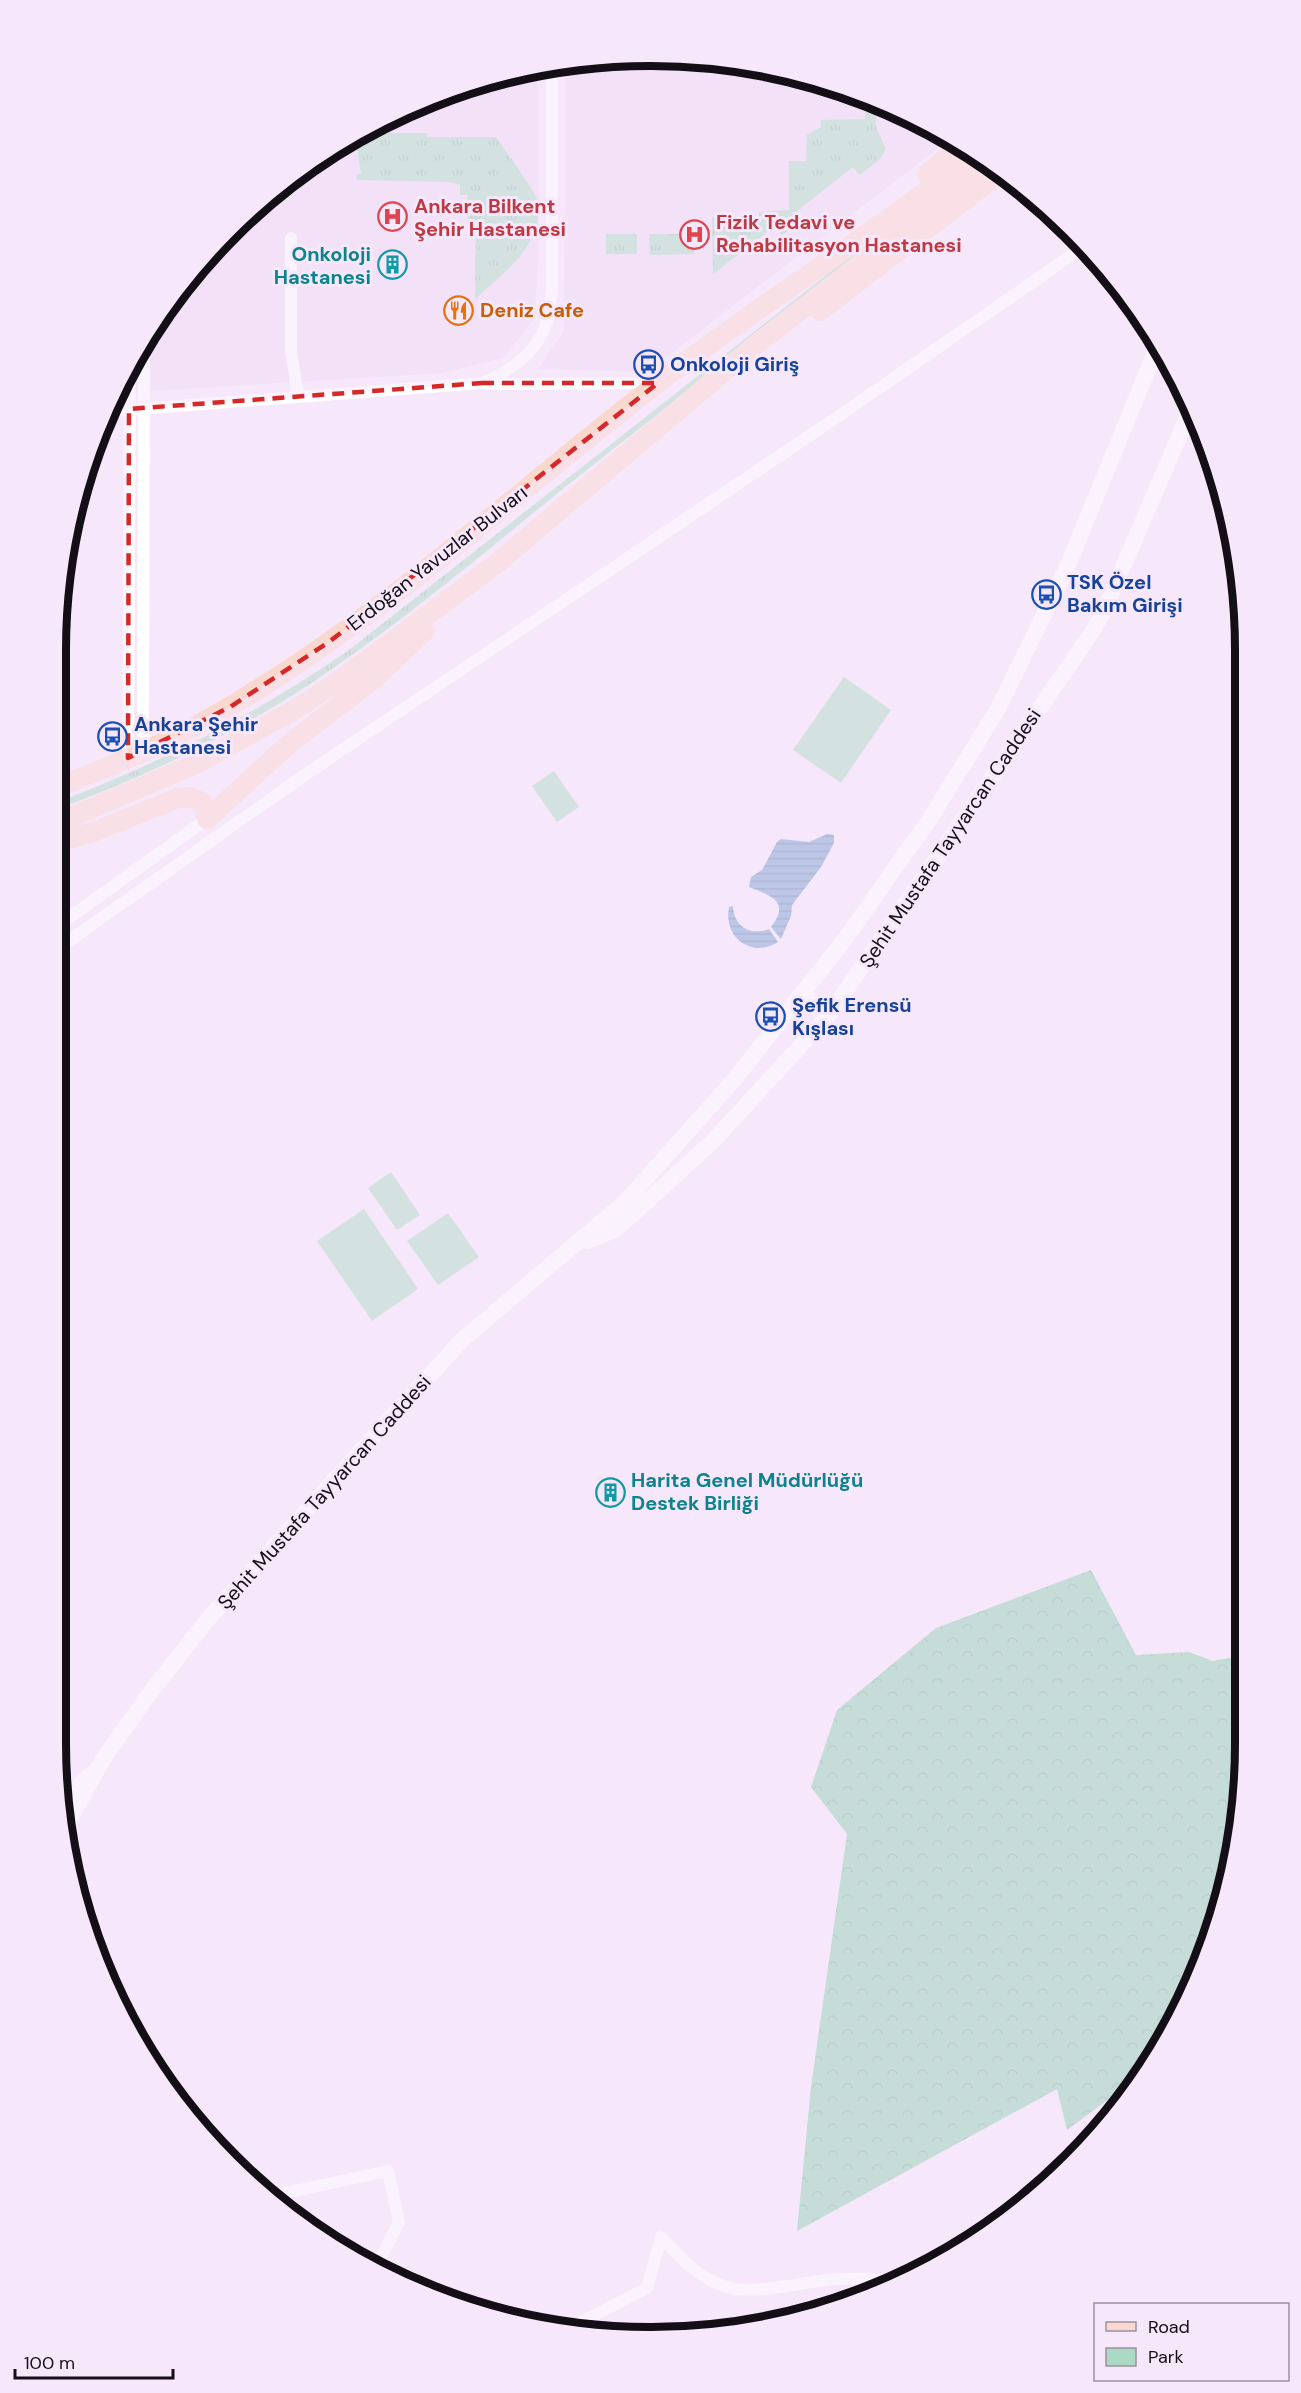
<svg xmlns="http://www.w3.org/2000/svg" width="1301" height="2393" font-family="'DM Sans',sans-serif">
<defs>
<pattern id="grass-tufts" width="24" height="20" patternUnits="userSpaceOnUse" patternTransform="scale(1.5)"><rect width="24" height="20" fill="#abd9c3"/><path d="M3 7l-1-3M5 7V3M7 7l1-3M15 17l-1-3M17 17v-4M19 17l1-3" fill="none" stroke="#92b9a7"/></pattern>
<pattern id="forest-crowns" width="20" height="18" patternUnits="userSpaceOnUse" patternTransform="scale(1.5)"><rect width="20" height="18" fill="#8acfaf"/><path d="M2 6a3 3 0 1 1 6 0M12 15a3 3 0 1 1 6 0" fill="none" stroke="#76b196"/></pattern>
<pattern id="water-rules" width="6" height="5" patternUnits="userSpaceOnUse" patternTransform="scale(1.5)"><rect width="6" height="5" fill="#779ecf"/><path d="M0 2.5h6" fill="none" stroke="#607fa7"/></pattern>
</defs>
<rect width="100%" height="100%" fill="#f6e7fa"/>
<path fill="#eedaf4" d="M611 57 728 61 841 87 951 138 647 372 538 369 564 331 566 64Z
M538 69 539 255 534 319 503 358 442 373 118 393 135 353 203 258 288 179 387 117 496 76Z"/>
<path fill="url(#grass-tufts)" d="M865 111H876V127L886 149 880 159 860 175 853 167 797 211 803 219 782 235 775 226 713 274 712 217H759V212L789 210V161H806L807 135 821 127V120L865 119Z
M362 133H427V137H496C505 150 534 189 537 200 547 243 502 274 475 299L476 222 468 221 467 195H460V185L450 182 357 180 356 175 361 173 355 137Z
M606 234H637V254H606Z
M649 234H694V254L650 255Z
M867 243 870 248C769 328 666 407 564 488 480 556 398 626 307 686 230 736 143 778 57 809V802C160 764 258 713 349 650Z"/>
<path fill="url(#forest-crowns)" d="M1091 1570 1136 1655 1189 1652 1213 1661 1244 1655V1781L1224 1899 1166 2040 1144 2073 1067 2130 1057 2089 797 2231 811 2087 847 1834 811 1787 837 1710 936 1628Z"/>
<path fill="#abd9c3" d="M844 677 891 710 841 783 793 750Z
M554 771 579 807 557 822 532 786Z
M391 1172 420 1215 397 1230 368 1188Z
M364 1209 418 1289 372 1321 317 1241Z
M448 1213 479 1257 438 1285 407 1241Z"/>
<path fill="url(#water-rules)" d="M827 834 834 835V843L821 867 792 905 791 916 781 939 771 927C792 900 768 895 749 887L751 877 762 870 777 842 781 839 809 842Z
M733 906C734 927 750 936 769 929L778 942C751 959 723 937 729 907Z"/>
<g fill="none" stroke-linecap="round" stroke-linejoin="round">
<path stroke="#fff" stroke-width="12" d="M291 238V351L298 396
M488 384 657 383
M111 411 482 383C509 372 537 353 546 324 550 313 550 301 552 291V67
M143 751 144 341
M128 758 130 365
M56 927 207 819
M56 950 299 779 830 422 1082 248
M275 2202 285 2193 388 2171 399 2222 376 2267
M568 2329 647 2288 661 2237C680 2257 698 2278 726 2287 754 2296 806 2281 836 2279 857 2278 879 2280 901 2280"/>
<path stroke="#fff" stroke-width="16" d="M804 994 829 1015
M587 1241 614 1230 631 1216 713 1141 829 1015 1094 629 1105 609 1190 411
M62 1805 89 1775
M64 1830 102 1761 146 1698 208 1619 462 1340 625 1202 734 1080 845 939 929 820 998 709 1068 565 1158 345"/>
<path stroke="#fad8ce" stroke-width="20" d="M927 174 962 145
M820 311 1000 173
M57 787C103 769 152 750 196 726 363 634 505 502 655 385 759 304 872 236 974 154
M207 819 289 744 375 678 425 631
M57 823 196 764 301 706 351 672 496 564 758 343 989 164
M57 842 93 832 178 798 188 797 202 802 207 819"/>
</g>
<path d="M0 0H1301V2393H0ZM482 383H658L329 642 230 707 128 758 129 409Z" fill="#f6e7fa" fill-opacity=".55" fill-rule="evenodd"/>
<path fill="none" stroke="#d62828" stroke-width="4.5" stroke-dasharray="12 8" stroke-linejoin="round" d="M482 383H658L329 642 230 707 128 758 129 409Z"/>
<defs>
<symbol id="hospital-ring" viewBox="-11 -11 22 22"><circle r="9.5" fill="#f6e7fa" stroke="#e0444e" stroke-width="1.5"/><path d="M-5-5h3v3.5h4V-5h3V5h-3V1.5h-4V5h-3Z" fill="#e0444e"/></symbol>
<symbol id="building-ring" viewBox="-11 -11 22 22"><circle r="9.5" fill="#f6e7fa" stroke="#0f9aa8" stroke-width="1.5"/><path d="M-4-6H4V6H1V3H-1V6H-4ZM-2.5-4.3h1.7v1.8h-1.7ZM.8-4.3h1.7v1.8H.8ZM-2.5-1h1.7V.8h-1.7ZM.8-1h1.7V.8H.8Z" fill="#0f9aa8"/></symbol>
<symbol id="restaurant-ring" viewBox="-11 -11 22 22"><circle r="9.5" fill="#f6e7fa" stroke="#e8710a" stroke-width="1.5"/><path d="M-5-6h1v4h1v-4h1v4h1v-4h1v5L-1.5 .5V6h-2V.5L-5-1ZM5-6V6H3V1.5H1.5Q1.5-4 5-6Z" fill="#e8710a"/></symbol>
<symbol id="bus-ring" viewBox="-11 -11 22 22"><circle r="9.5" fill="#f6e7fa" stroke="#1a4fb4" stroke-width="1.5"/><path d="M-5-6H5V4H4V6H2V4H-2V6H-4V4H-5ZM-3.5-4V0h7V-4ZM-3.5 1.2v1.5H-2V1.2ZM2 1.2v1.5H3.5V1.2Z" fill="#1a4fb4"/></symbol>
</defs>
<g fill-rule="evenodd">
<use href="#hospital-ring" x="376" y="200" width="33" height="33"/>
<use href="#hospital-ring" x="678" y="218" width="33" height="33"/>
<use href="#building-ring" x="376" y="248" width="33" height="33"/>
<use href="#restaurant-ring" x="442" y="294" width="33" height="33"/>
<use href="#bus-ring" x="632" y="348" width="33" height="33"/>
<use href="#bus-ring" x="1030" y="578" width="33" height="33"/>
<use href="#bus-ring" x="96" y="720" width="33" height="33"/>
<use href="#bus-ring" x="754" y="1000" width="33" height="33"/>
<use href="#building-ring" x="594" y="1476" width="33" height="33"/>
</g>
<g text-anchor="middle" dominant-baseline="central" stroke-width="6" stroke-linejoin="round" paint-order="stroke">
<g font-size="20" font-weight="bold" fill="#be3a42" stroke="#f6e7fa" text-anchor="start">
<text x="414" y="206">Ankara Bilkent<tspan x="414" dy="23">Şehir Hastanesi</tspan></text>
<text x="716" y="222">Fizik Tedavi ve<tspan x="716" dy="23">Rehabilitasyon Hastanesi</tspan></text>
</g>
<g font-size="20" font-weight="bold" fill="#0d838f" stroke="#f6e7fa" text-anchor="end">
<text x="371" y="254">Onkoloji<tspan x="371" dy="23">Hastanesi</tspan></text>
<text x="631" y="1480" text-anchor="start">Harita Genel Müdürlüğü<tspan x="631" dy="23">Destek Birliği</tspan></text>
</g>
<g font-size="20" font-weight="bold" fill="#c56008" stroke="#f6e7fa" text-anchor="start">
<text x="480" y="310">Deniz Cafe</text>
</g>
<g font-size="20" font-weight="bold" fill="#164399" stroke="#f6e7fa" text-anchor="start">
<text x="670" y="364">Onkoloji Giriş</text>
<text x="1067" y="582">TSK Özel<tspan x="1067" dy="23">Bakım Girişi</tspan></text>
<text x="134" y="724">Ankara Şehir<tspan x="134" dy="23">Hastanesi</tspan></text>
<text x="792" y="1005">Şefik Erensü<tspan x="792" dy="23">Kışlası</tspan></text>
</g>
<g font-size="20" fill="#140f16" stroke="#f6e7fa">
<text transform="translate(437 558) rotate(-38)">Erdoğan Yavuzlar Bulvarı</text>
<text transform="translate(950 838) rotate(-56)">Şehit Mustafa Tayyarcan Caddesi</text>
<text transform="translate(324 1492) rotate(-48)">Şehit Mustafa Tayyarcan Caddesi</text>
</g>
</g>
<path d="M0 0H1301V2393H0ZM650 66H651A584 584 0 0 1 1235 650V1743A584 584 0 0 1 651 2327H650A584 584 0 0 1 66 1743V650A584 584 0 0 1 650 66Z" fill="#f6e7fa" fill-rule="evenodd"/>
<path fill="none" stroke="#140f16" stroke-width="8" d="M650 66H651A584 584 0 0 1 1235 650V1743A584 584 0 0 1 651 2327H650A584 584 0 0 1 66 1743V650A584 584 0 0 1 650 66Z"/>
<rect x="1094" y="2303" width="195" height="78" fill="#f6e7fa" stroke="#9c919f" stroke-width="1.5"/>
<rect x="1106" y="2322" width="30" height="9" fill="#fad8ce" stroke="#9c919f" stroke-width="1.5"/>
<text x="1148" y="2333" font-size="18" fill="#140f16">Road</text>
<rect x="1106" y="2348" width="30" height="18" fill="#abd9c3" stroke="#9c919f" stroke-width="1.5"/>
<text x="1148" y="2363" font-size="18" fill="#140f16">Park</text>
<path d="M15 2369v9h158v-9" fill="none" stroke="#140f16" stroke-width="3"/>
<text x="24" y="2369" font-size="18" fill="#140f16" stroke="#f6e7fa" stroke-width="4.5" paint-order="stroke">100 m</text>
</svg>
